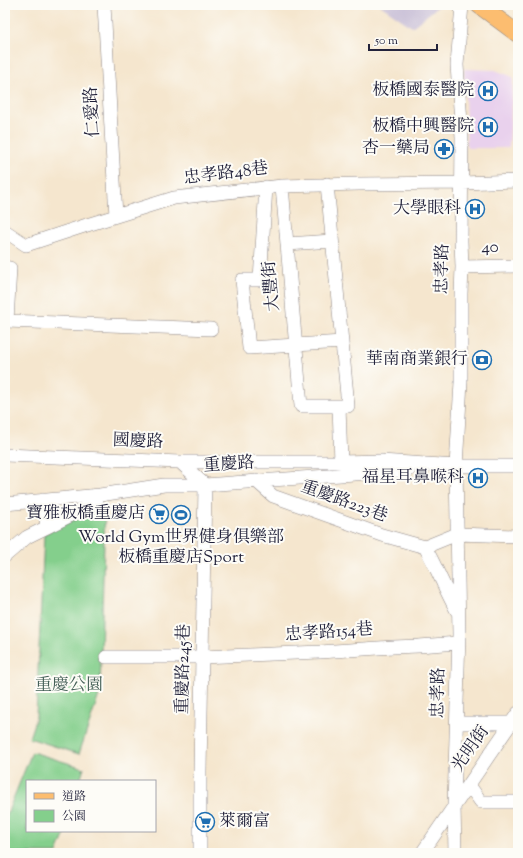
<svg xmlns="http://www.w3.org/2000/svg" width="523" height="858" font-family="'Sorts Mill Goudy','Noto Serif TC',serif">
<rect width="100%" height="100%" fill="#fdfcf7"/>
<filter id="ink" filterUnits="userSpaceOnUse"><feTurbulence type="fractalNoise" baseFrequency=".025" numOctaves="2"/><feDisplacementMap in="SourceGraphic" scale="8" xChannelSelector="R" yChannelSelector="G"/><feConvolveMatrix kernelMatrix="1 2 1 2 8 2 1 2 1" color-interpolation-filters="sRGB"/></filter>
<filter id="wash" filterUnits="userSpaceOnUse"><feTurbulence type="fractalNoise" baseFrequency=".012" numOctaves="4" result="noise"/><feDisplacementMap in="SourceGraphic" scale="16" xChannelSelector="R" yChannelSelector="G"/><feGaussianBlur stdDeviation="0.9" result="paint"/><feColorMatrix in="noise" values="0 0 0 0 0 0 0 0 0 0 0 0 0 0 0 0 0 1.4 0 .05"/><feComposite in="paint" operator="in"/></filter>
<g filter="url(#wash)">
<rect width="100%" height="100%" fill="#f5e6ce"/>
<path fill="#e9d1ed" d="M464 69 495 70 513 77 509 148H467Z"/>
<path fill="#c9bfd7" d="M380 5H440L412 27Z"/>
<path fill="#84cf8c" stroke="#537864" d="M105 504 100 692 79 754 29 738 36 717 44 534Z
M32 752 84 768 80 781H27V831H66L57 853H5V819Z"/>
</g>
<g filter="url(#ink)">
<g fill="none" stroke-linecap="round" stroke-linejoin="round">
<defs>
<path id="minor" d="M104 5 116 216
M327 184 348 406H339L341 462
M282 186 287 244
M266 187 260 280H242L249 348 342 342
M5 231 26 245 87 225 174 198 282 186 359 184 463 183 518 181
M332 241 287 244 301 406H339
M5 267 10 268 7 321H5
M462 267 518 266
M7 321 211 329
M5 455 180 462H341L381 461 456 466H518
M180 462 205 485 200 771V853
M256 481 273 496 382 535 425 547C437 568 445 590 457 611
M43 500 47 526
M5 504 100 495 164 485H205L409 470
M425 547 457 534 518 536
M5 556 27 537 94 504 100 495
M106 657H202L320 652 393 647 419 646 458 643
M457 723H517
M469 785 481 802H518
M422 853 518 713
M455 853 454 806 459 634 456 466 461 382V294L462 267 461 241 462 137 457 65 462 5"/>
<path id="major" d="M479 5 518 34"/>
</defs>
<use href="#minor" stroke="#8c8484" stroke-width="14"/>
<use href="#major" stroke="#8c8484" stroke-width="18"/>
<use href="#minor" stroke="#fff" stroke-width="13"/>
<use href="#major" stroke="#fcbd6f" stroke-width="17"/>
</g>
</g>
<defs>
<symbol id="hospital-ring" viewBox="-11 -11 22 22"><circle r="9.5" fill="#fdfcf7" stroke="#1f6fb2" stroke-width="1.5"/><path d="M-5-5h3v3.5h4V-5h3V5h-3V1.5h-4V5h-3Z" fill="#1f6fb2"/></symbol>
<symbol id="pharmacy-ring" viewBox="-11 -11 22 22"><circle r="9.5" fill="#fdfcf7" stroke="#1f6fb2" stroke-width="1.5"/><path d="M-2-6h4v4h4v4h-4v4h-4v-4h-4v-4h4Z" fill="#1f6fb2"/></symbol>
<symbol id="bank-ring" viewBox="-11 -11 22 22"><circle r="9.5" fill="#fdfcf7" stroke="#1f6fb2" stroke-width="1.5"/><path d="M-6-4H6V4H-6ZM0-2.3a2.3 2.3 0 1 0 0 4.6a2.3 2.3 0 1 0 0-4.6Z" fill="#1f6fb2"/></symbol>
<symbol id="supermarket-ring" viewBox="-11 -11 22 22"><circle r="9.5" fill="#fdfcf7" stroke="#1f6fb2" stroke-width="1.5"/><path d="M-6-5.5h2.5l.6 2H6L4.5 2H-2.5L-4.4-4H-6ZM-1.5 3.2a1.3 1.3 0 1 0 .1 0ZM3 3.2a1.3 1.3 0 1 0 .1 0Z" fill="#1f6fb2"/></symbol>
<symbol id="stadium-ring" viewBox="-11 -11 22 22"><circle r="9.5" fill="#fdfcf7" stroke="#1f6fb2" stroke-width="1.5"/><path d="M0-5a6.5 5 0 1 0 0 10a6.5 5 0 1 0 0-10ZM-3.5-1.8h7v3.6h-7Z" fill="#1f6fb2"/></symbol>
</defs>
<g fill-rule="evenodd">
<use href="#hospital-ring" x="477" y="80" width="22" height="22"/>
<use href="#hospital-ring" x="477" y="116" width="22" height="22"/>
<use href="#pharmacy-ring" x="433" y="138" width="22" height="22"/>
<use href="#hospital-ring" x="464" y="198" width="22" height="22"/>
<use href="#bank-ring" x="471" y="349" width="22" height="22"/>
<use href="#hospital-ring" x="467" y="467" width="22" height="22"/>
<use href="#supermarket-ring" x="148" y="503" width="22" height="22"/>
<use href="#stadium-ring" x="170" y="504" width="22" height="22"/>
<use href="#supermarket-ring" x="194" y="811" width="22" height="22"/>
</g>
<g text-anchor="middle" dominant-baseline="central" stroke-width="4" stroke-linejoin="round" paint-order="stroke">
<g font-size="17" fill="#22223b" stroke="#fdfcf7" text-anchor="end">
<text x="474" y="91">板橋國泰醫院</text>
<text x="474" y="127">板橋中興醫院</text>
<text x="430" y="149">杏一藥局</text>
<text x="461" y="209">大學眼科</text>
<text x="468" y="360">華南商業銀行</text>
<text x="464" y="478">福星耳鼻喉科</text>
<text x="145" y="514">寶雅板橋重慶店</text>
<text x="181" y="538" text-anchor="middle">World Gym世界健身俱樂部<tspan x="181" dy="20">板橋重慶店Sport</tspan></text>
<text x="219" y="822" text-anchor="start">萊爾富</text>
</g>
<g font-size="17" fill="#22223b" stroke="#fdfcf7">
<text transform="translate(93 112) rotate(-93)">仁愛路</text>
<text transform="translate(226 174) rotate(-7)">忠孝路48巷</text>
<text transform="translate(490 248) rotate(-2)">40</text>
<text transform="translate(443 269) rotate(-89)">忠孝路</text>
<text transform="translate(272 286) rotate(-95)">大豐街</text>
<text transform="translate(138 442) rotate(2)">國慶路</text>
<text transform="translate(229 465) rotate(-4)">重慶路</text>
<text transform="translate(344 502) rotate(20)">重慶路223巷</text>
<text transform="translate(329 633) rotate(-4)">忠孝路154巷</text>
<text transform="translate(184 669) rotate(-89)">重慶路245巷</text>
<text transform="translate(439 693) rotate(-89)">忠孝路</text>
<text transform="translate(471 749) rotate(-55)">光明街</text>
</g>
<g font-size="17" fill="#445f57" stroke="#fdfcf7">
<text x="69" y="686">重慶公園</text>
</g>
</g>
<rect width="523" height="858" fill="none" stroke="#fdfcf7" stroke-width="20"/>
<rect x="26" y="780" width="130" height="52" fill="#fdfcf7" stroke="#a5a5ac"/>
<rect x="34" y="793" width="20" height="6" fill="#fcbd6f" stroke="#a5a5ac"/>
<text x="62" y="800" font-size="12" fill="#22223b">道路</text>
<rect x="34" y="810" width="20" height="12" fill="#84cf8c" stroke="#a5a5ac"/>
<text x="62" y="820" font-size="12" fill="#22223b">公園</text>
<path d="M369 44v6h68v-6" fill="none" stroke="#22223b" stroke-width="2"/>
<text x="375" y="44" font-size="12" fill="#22223b" stroke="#fdfcf7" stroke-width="3" paint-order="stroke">50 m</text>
</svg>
